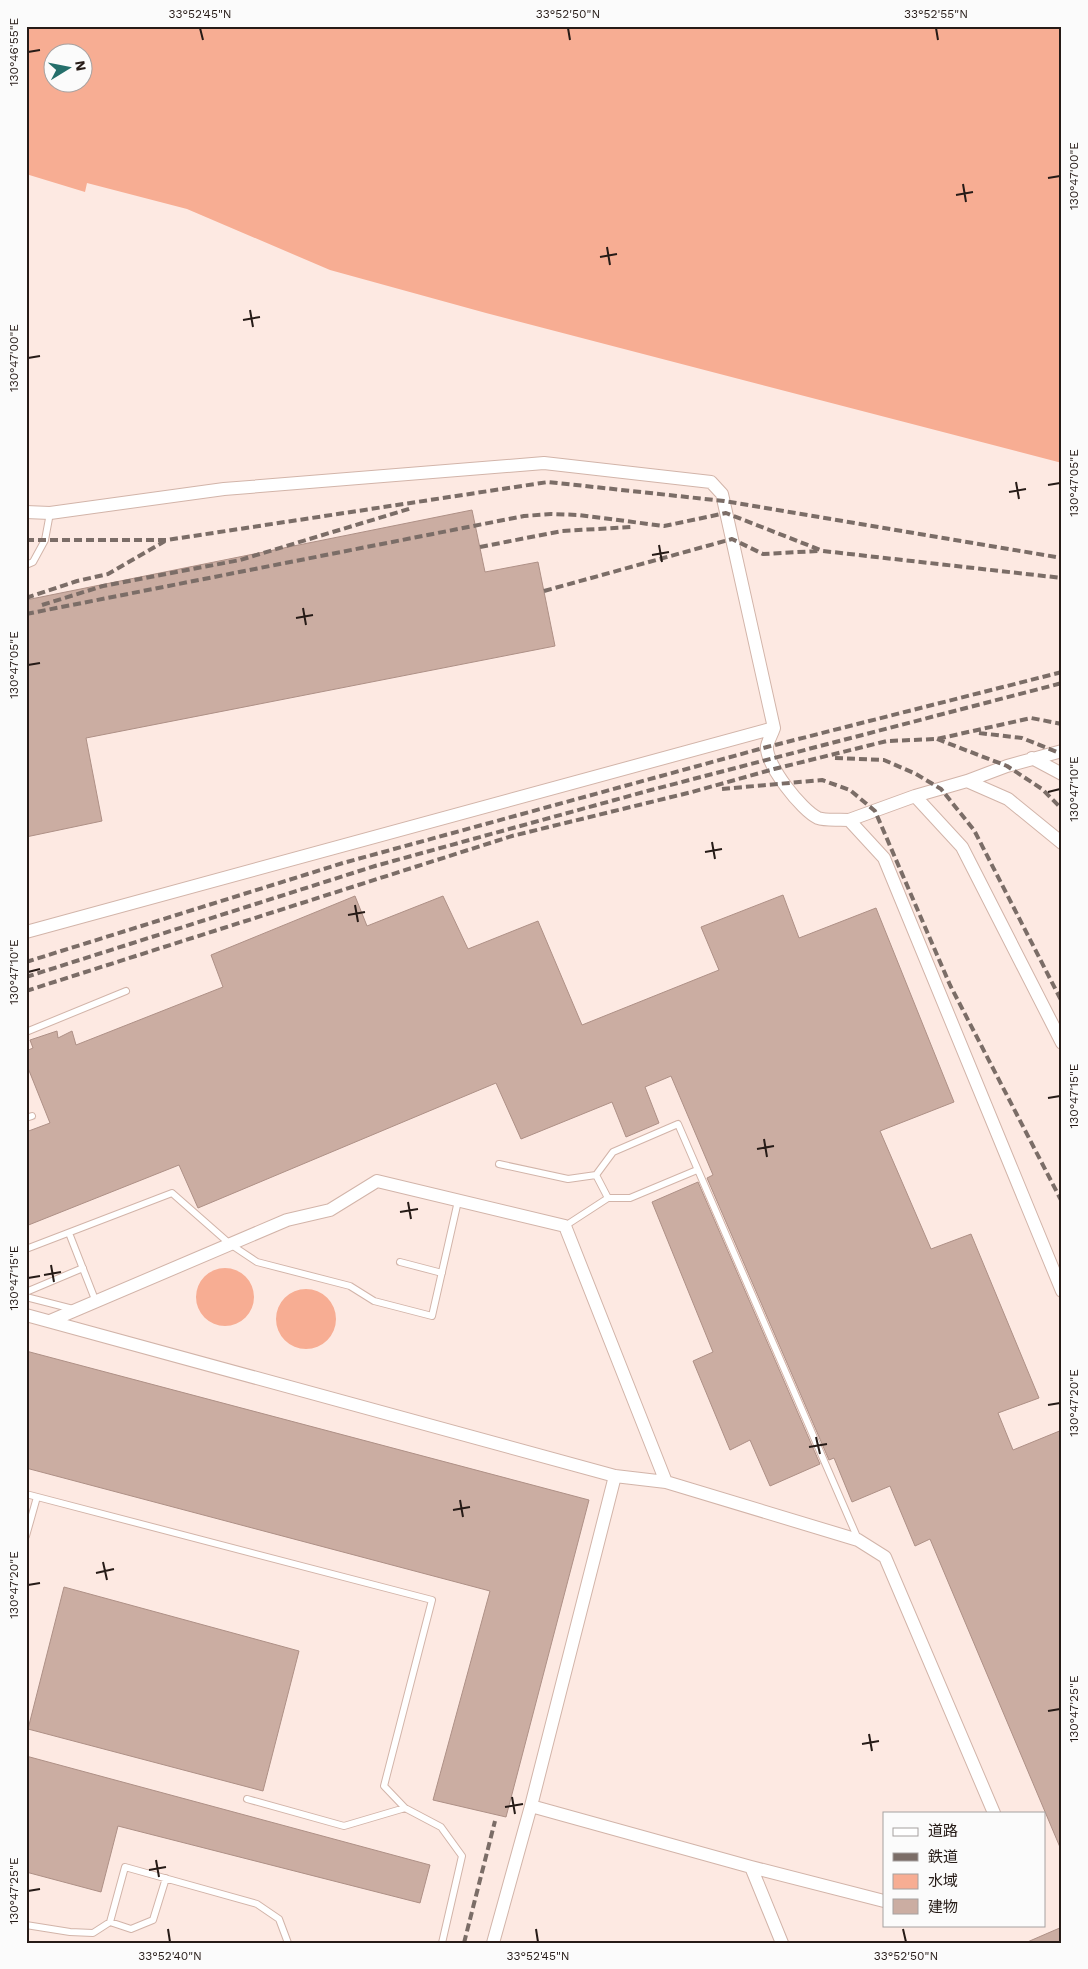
<svg xmlns="http://www.w3.org/2000/svg" width="1088" height="1969" font-family="'Work Sans','Noto Sans JP',sans-serif">
<rect width="100%" height="100%" fill="#fde9e2"/>
<path fill="#f7ad93" fill-rule="evenodd" d="M26 26H1062V463L486 313 330 270 187 209 87 183 85 192 26 174ZM52 52H82V82H52Z
M196 1297a29 29 0 1 1 58 0a29 29 0 1 1-58 0Z
M276 1319a30 30 0 1 1 60 0a30 30 0 1 1-60 0Z"/>
<path fill="#cbada2" stroke="#ae9086" d="M472 510 485 572 538 562 555 646 86 738 102 821 26 837V600Z
M783 895 799 938 876 908 954 1102 880 1131 931 1249 971 1234 1039 1398 998 1413 1013 1450 1062 1430V1852L930 1539 915 1546 890 1486 852 1502 834 1458 829 1460 707 1178 713 1175 671 1076 645 1087 659 1123 626 1137 612 1102 521 1139 496 1083 198 1208 179 1165 26 1226V1132L50 1123 26 1063V1051L33 1048 30 1040 57 1031 58 1038 72 1031 76 1045 223 987 211 955 355 896 367 926 443 896 468 949 538 921 582 1025 719 970 701 927Z
M698 1182 820 1464 770 1486 750 1440 730 1450 693 1361 713 1352 652 1202Z
M26 1351 589 1500 506 1817 433 1800 490 1591 26 1468Z
M64 1587 299 1651 263 1791 28 1729Z
M26 1756 430 1865 420 1903 118 1826 101 1892 26 1872Z
M1062 1927V1943H1025Z"/>
<g fill="none" stroke-linecap="round" stroke-linejoin="round">
<defs>
<path id="service" d="M26 565 33 562 45 540 50 513
M26 1032 126 991
M26 1118 32 1116
M499 1164 568 1179 596 1175 613 1152 678 1124 858 1539
M596 1175 608 1198
M565 1226 608 1198H630L697 1170
M69 1233 96 1302
M26 1249 172 1193 230 1244 257 1262 350 1286 374 1301 432 1316 458 1201
M400 1262 442 1273
M26 1292 83 1268
M26 1297 73 1309
M26 1494 432 1600 384 1786 405 1808 441 1827 462 1856 442 1943
M26 1536 37 1497
M247 1799 344 1826 405 1808
M110 1922 131 1929 153 1920 166 1878
M26 1925 70 1932 93 1933 110 1922 125 1867 257 1904 279 1919 288 1943"/>
<path id="minor" d="M26 512 50 513 224 489 544 463 711 482 722 494 774 728C772 734 768 741 767 746 765 764 802 811 818 818 826 821 840 819 849 820L884 858 1062 1291
M1032 758 1062 774
M967 781 1008 799 1062 843
M915 796 962 847 1062 1043
M849 820 915 796 967 781 1007 766 1062 751
M26 932 774 728
M26 1315 615 1476 666 1482 858 1540 885 1557 994 1813
M50 1321 287 1220 330 1210 377 1181 565 1226 666 1482
M615 1476 531 1806 751 1867 884 1901
M751 1867 782 1943
M493 1943 531 1806"/>
</defs>
<use href="#service" stroke="#d2b4a9" stroke-width="8"/>
<use href="#minor" stroke="#d2b4a9" stroke-width="14"/>
<use href="#service" stroke="#fff" stroke-width="6"/>
<use href="#minor" stroke="#fff" stroke-width="12"/>
<path stroke="#7b6d67" stroke-width="4" stroke-dasharray="8 4" stroke-linecap="butt" d="M26 540H167L548 482 724 501 1062 558
M480 547 562 531 632 527
M544 591 732 539 763 554 818 551
M26 598 77 581 108 574 165 541
M42 605 103 586 240 560 412 508
M26 614 524 516 551 514 579 515 664 526 726 513 823 551 1062 578
M979 733 1022 738 1062 754
M937 739 1007 766 1042 789 1062 809
M835 758 884 760 916 774 941 789 974 830 1062 1002
M722 789 822 780 850 790 875 811 950 985 1062 1202
M26 962 343 863 767 747 1062 672
M26 977 375 866 651 790 1062 683
M26 991 512 836 692 792 774 769 887 741 937 739 1031 718 1062 724
M464 1943 495 1821"/>
</g>
<path fill="none" stroke="#261b17" stroke-width="2" d="M200 28 203 40M568 28 570 40M936 28 938 40M28 52 40 50M1048 178 1060 176M963 184 966 202M956 195 973 192M607 247 610 265M600 257 617 254M250 310 253 327M243 320 260 317M28 358 40 356M1016 482 1019 499M1048 485 1060 483M1009 492 1026 489M659 545 662 562M652 555 669 552M303 608 306 625M296 618 313 615M28 665 40 663M1048 792 1060 789M712 842 715 859M705 852 722 849M355 905 358 922M348 915 365 912M28 972 40 969M1048 1098 1060 1096M764 1139 767 1157M757 1149 774 1146M408 1202 411 1219M400 1212 418 1209M51 1265 54 1282M44 1275 61 1272M28 1278 40 1276M1048 1405 1060 1403M816 1437 820 1454M809 1447 827 1444M460 1500 463 1517M453 1510 470 1507M103 1562 107 1580M96 1573 114 1569M28 1585 40 1583M1048 1711 1060 1709M869 1734 872 1751M862 1744 879 1741M512 1797 515 1814M505 1807 523 1804M156 1860 159 1877M149 1870 166 1867M28 1891 40 1889M168 1929 170 1942M536 1929 538 1942M903 1929 906 1942"/>
<rect width="1088" height="1969" fill="none" stroke="#fbfbfb" stroke-width="55"/>
<rect x="883" y="1812" width="162" height="115" fill="#fbfbfb" stroke="#a6a1a0"/>
<rect x="893" y="1828" width="25" height="8" fill="#ffffff" stroke="#a6a1a0"/>
<text x="928" y="1836" font-size="15" fill="#261b17">道路</text>
<rect x="893" y="1853" width="25" height="8" fill="#7b6d67" stroke="#a6a1a0"/>
<text x="928" y="1862" font-size="15" fill="#261b17">鉄道</text>
<rect x="893" y="1874" width="25" height="15" fill="#f7ad93" stroke="#a6a1a0"/>
<text x="928" y="1886" font-size="15" fill="#261b17">水域</text>
<rect x="893" y="1899" width="25" height="15" fill="#cbada2" stroke="#a6a1a0"/>
<text x="928" y="1912" font-size="15" fill="#261b17">建物</text>
<g transform="translate(68 68) rotate(80)"><circle r="24" fill="#fbfbfb" stroke="#a6a1a0"/>
<path d="M0-4L9 19L0 12L-9 19Z" fill="#256f6b"/>
<text y="-8" font-size="14" font-weight="bold" text-anchor="middle" fill="#261b17">N</text>
</g>
<rect x="28" y="28" width="1032" height="1914" fill="none" stroke="#261b17" stroke-width="2"/>
<g font-size="12" text-anchor="middle" fill="#261b17">
<text x="200" y="18">33°52'45"N</text>
<text x="568" y="18">33°52'50"N</text>
<text x="936" y="18">33°52'55"N</text>
<text transform="translate(14 52) rotate(-90)" y="4">130°46'55"E</text>
<text transform="translate(1074 176) rotate(-90)" y="4">130°47'00"E</text>
<text transform="translate(14 358) rotate(-90)" y="4">130°47'00"E</text>
<text transform="translate(1074 483) rotate(-90)" y="4">130°47'05"E</text>
<text transform="translate(14 665) rotate(-90)" y="4">130°47'05"E</text>
<text transform="translate(1074 789) rotate(-90)" y="4">130°47'10"E</text>
<text transform="translate(14 972) rotate(-90)" y="4">130°47'10"E</text>
<text transform="translate(1074 1096) rotate(-90)" y="4">130°47'15"E</text>
<text transform="translate(14 1278) rotate(-90)" y="4">130°47'15"E</text>
<text transform="translate(1074 1403) rotate(-90)" y="4">130°47'20"E</text>
<text transform="translate(14 1585) rotate(-90)" y="4">130°47'20"E</text>
<text transform="translate(1074 1709) rotate(-90)" y="4">130°47'25"E</text>
<text transform="translate(14 1891) rotate(-90)" y="4">130°47'25"E</text>
<text x="170" y="1960">33°52'40"N</text>
<text x="538" y="1960">33°52'45"N</text>
<text x="906" y="1960">33°52'50"N</text>
</g>
</svg>
